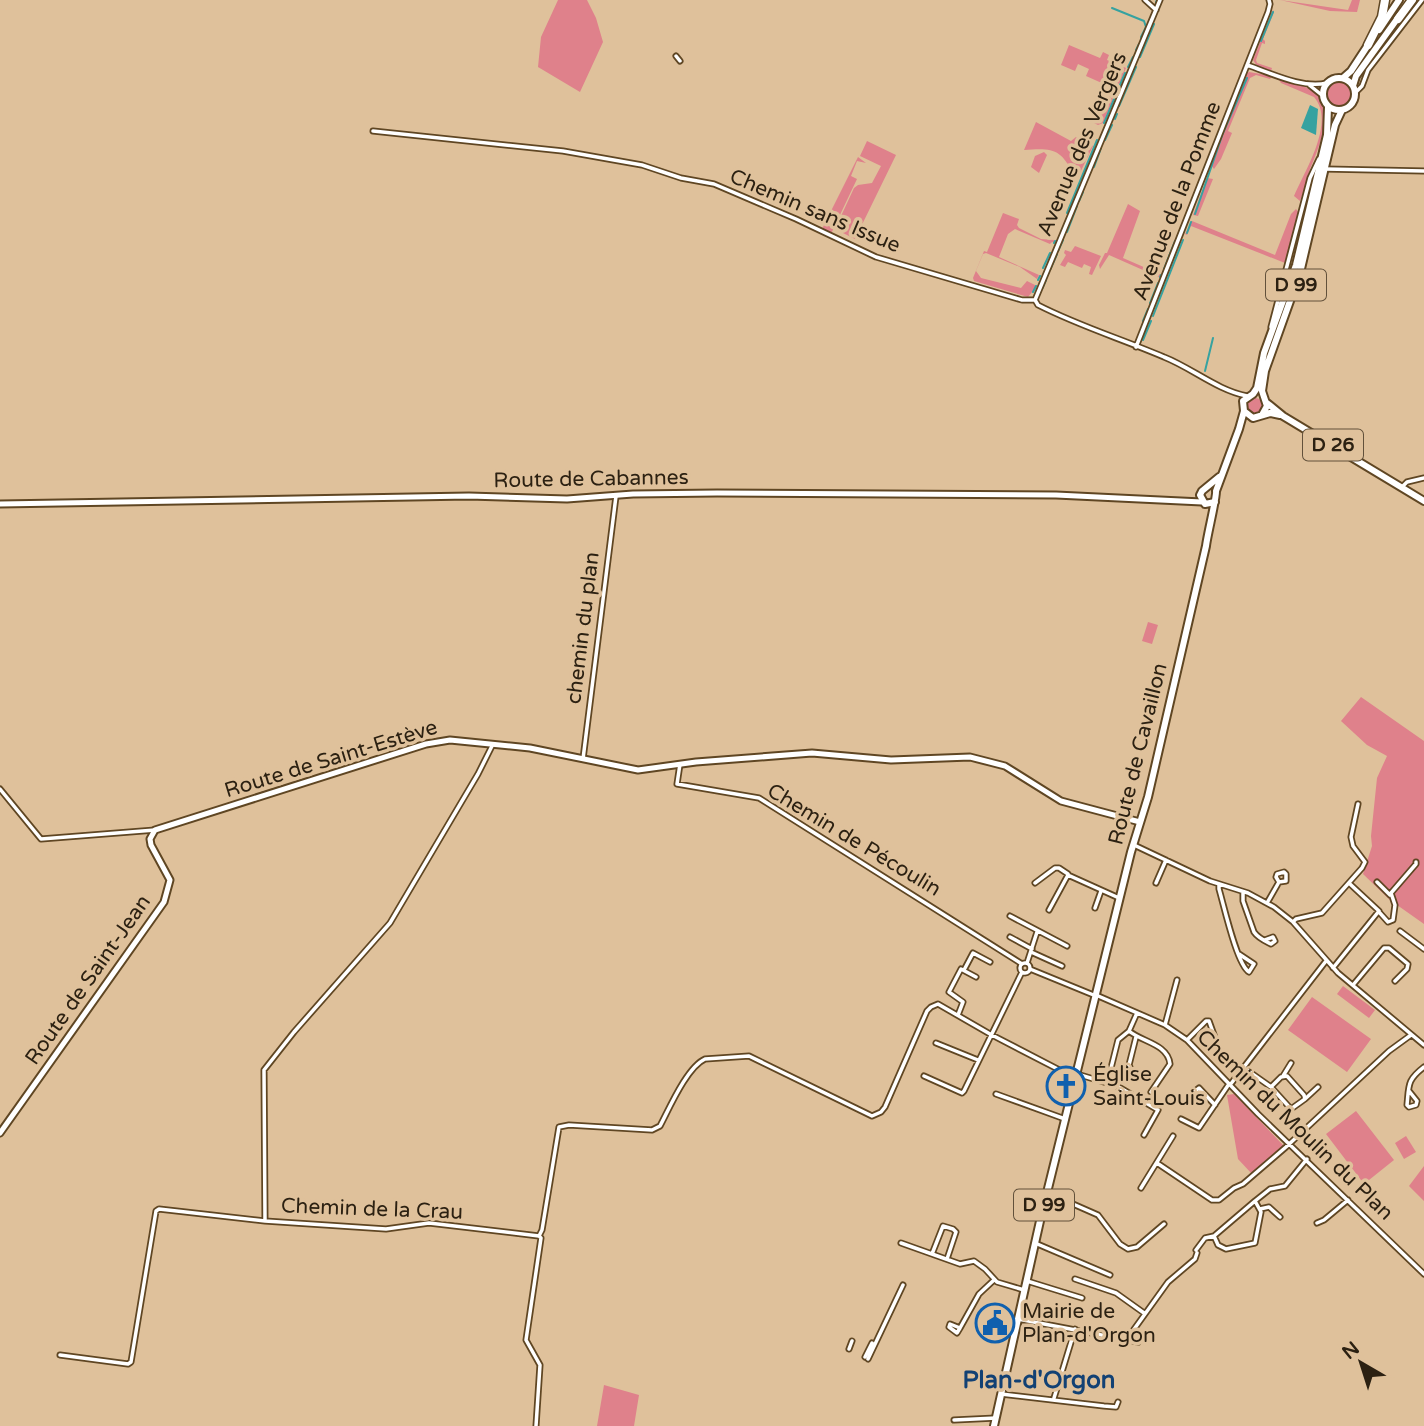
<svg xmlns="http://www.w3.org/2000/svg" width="1424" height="1426" font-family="'Varela Round',sans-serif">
<rect width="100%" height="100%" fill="#dfc19b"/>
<path fill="#df818b" d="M558 0H587L596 18 603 42 580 92 538 67 541 37Z
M1280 0 1348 10 1352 0H1360L1357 12 1330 11Z
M1273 10 1274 12 1263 39 1265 41V44L1262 43 1256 60 1257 63 1272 68 1271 71 1257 66 1253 60Z
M1069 45 1100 58 1103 52 1109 55 1107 60 1126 68 1103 123 1098 125 1092 122 1091 116 1104 84 1086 76 1089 69 1078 64 1075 71 1061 65Z
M1249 72 1272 76 1270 79 1256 75 1250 78 1228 131 1232 133 1221 159 1214 169 1211 165 1220 135 1246 74Z
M1279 80C1341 88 1328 126 1310 169 1306 180 1304 191 1300 201L1294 196C1305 170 1336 122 1314 97L1281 83Z
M1326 94a13 13 0 1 1 26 0a13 13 0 1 1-26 0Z
M1036 122 1071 141 1076 137 1093 146 1078 177 1073 175C1062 148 1051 148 1024 150Z
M867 141 896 155 855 239 835 229 854 188 858 185 872 183 881 166 860 156Z
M1044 152 1047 155 1039 173 1031 167 1035 156Z
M858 157 866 163 857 161 851 176 857 179 830 236 821 231Z
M1207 178 1213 179 1198 216 1193 215Z
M1128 204 1140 211 1123 258 1162 275 1161 278 1109 255 1100 269 1099 265 1105 253H1107Z
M1296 209 1299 213 1285 263 1191 226 1187 235 1185 234 1192 221 1275 255 1291 214Z
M1003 213 1019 219 1017 225 1019 228 1041 239 1054 240 1055 243 1052 242 1050 244 1015 229 1008 234 999 257 1039 275 1037 279 1020 267 986 253 983 254 976 271 981 278 1021 288 1027 281 1037 286 1028 297 974 281 973 278 984 251 987 252Z
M1075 246 1101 256 1092 275 1089 274 1091 267 1084 264 1082 268 1068 262 1065 267 1060 265 1066 255 1064 253 1065 250 1071 252Z
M1247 406a8 8 0 1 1 16 0a8 8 0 1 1-16 0Z
M1148 622 1158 625 1152 644 1142 641Z
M1361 697 1424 741V924L1390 900 1363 874 1372 846 1371 836 1377 778 1387 756 1367 745 1341 721Z
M1343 986 1375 1010 1369 1018 1337 994Z
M1312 997 1371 1039 1347 1072 1288 1030Z
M1234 1094 1284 1146 1252 1174 1238 1159 1227 1095Z
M1356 1111 1394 1160 1364 1184 1326 1134Z
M1406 1136 1416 1152 1404 1159 1395 1143Z
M1424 1166V1201L1409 1186Z
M604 1385 639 1395 634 1426H597Z"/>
<path fill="#36a2a0" d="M1310 105 1318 109 1316 135 1301 128Z"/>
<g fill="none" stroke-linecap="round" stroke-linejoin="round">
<path stroke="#36a2a0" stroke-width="2" d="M1156 2 1157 0
M1112 8 1144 21 1146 27 1141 37
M1261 41 1273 12
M1136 50 1139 44
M1140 57 1154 24
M1128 67 1133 57
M1119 106 1136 67
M1115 119 1117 114
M1104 123 1125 73
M1105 140 1112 125
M1094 167 1101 148
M1079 201 1083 192
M1067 213 1097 140
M1195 214 1223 133 1247 78
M1067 232 1077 206
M1187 233 1191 222
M1054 243 1055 241
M1058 251 1063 240
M1043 268 1050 253
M1164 269 1175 241
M1050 270 1057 254
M1160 277 1161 275
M1038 280 1040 276
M1042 289 1046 280
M1033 292 1036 286
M1150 303 1158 283
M1153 316 1183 240
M1143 321 1148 309
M1143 340 1151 321
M1205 371 1213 338"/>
<defs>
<path id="street" d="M1145 0 1156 10
M676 56 680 61
M1247 65C1271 73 1302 89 1327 83
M1308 84 1323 96
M1356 92 1362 86 1368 70 1422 0
M373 131 563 151 642 165 681 178 714 184 796 219 876 257 1022 300H1035
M1325 169 1424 171
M1035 300 1160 0
M1035 300 1038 305C1079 326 1122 339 1164 357 1192 368 1217 390 1247 396
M1271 327 1310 178 1319 159
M1136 347 1268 12 1270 4 1269 0
M1402 487 1407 482 1424 478
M583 759 616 496
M680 764 677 784 759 798 1022 964
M0 789 41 839 155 830
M1134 845 1210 881 1248 893 1274 907 1293 922 1338 973 1424 1045
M1377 882 1390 895
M1035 883 1055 868H1059L1068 874
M1156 883 1166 860
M1219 885V889C1224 906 1237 965 1249 972L1254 964 1239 954
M1243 892V901L1254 932C1258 938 1265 941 1271 944L1275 941 1273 937 1265 940
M1267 903 1279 882 1286 881V874L1284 872 1277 874 1276 877 1279 882
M1095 908 1101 891
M1049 910 1068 875 1119 898
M1379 912 1388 922 1393 920 1395 905 1391 893 1416 864V862
M1010 916 1067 946
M1293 922 1296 919 1322 913 1362 868 1365 862 1353 846 1351 837 1358 804
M1400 931 1424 949
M1010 937 1032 949
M1031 952 1062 966
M1020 968a5 5 0 1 1 10 0a5 5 0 1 1-10 0Z
M1027 963 1037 932
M1333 968 1379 911 1350 884
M1030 969 1096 996
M964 970 973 953 990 962
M1353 985 1384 948H1389L1408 964 1407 969 1395 981
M1096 995 1165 1025 1187 1040 1258 1114 1424 1274
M1137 1013 1129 1031C1142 1042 1168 1044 1170 1064L1151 1092
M958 1015 963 1002 949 992 961 969 976 977
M1165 1025 1177 980
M1187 1040 1206 1021H1209L1218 1046
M936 1043 978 1060
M1244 1068 1271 1087 1291 1109 1305 1099 1304 1095 1287 1076 1281 1077 1271 1087
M1077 1074 1117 1086 1158 1110 1144 1135
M1133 1074 1129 1065 1136 1037
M924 1076 962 1093 964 1091 1022 972
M1109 1076 1118 1040 1129 1031
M1283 1076 1291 1063
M1230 1085 1326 961
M1409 1091 1417 1101 1416 1105 1409 1107 1407 1105C1409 1085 1407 1080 1424 1067
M1194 1092 1199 1088 1215 1105
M996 1094 1065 1119
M1305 1099 1318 1087
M1181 1119 1199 1128 1229 1084
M1157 1163 1212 1200H1219L1234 1188 1243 1184 1286 1147 1389 1051 1411 1035
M1141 1188 1173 1136
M1048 1193 1098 1215 1120 1244 1128 1249 1137 1247 1164 1224
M1255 1201 1214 1236 1218 1245 1226 1249 1255 1243 1261 1212 1255 1201 1270 1189 1285 1186 1307 1159
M1260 1209 1269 1207 1280 1217
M265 1221 264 1070 294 1032 390 923 478 774 493 744
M1317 1223 1324 1220 1348 1200
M539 1236 542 1230 559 1127 569 1125 652 1130 660 1126C669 1109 687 1067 705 1059L749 1056 872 1116 881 1112 885 1107 927 1011 931 1007 938 1004 990 1034 1075 1078
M901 1243 960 1264 974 1261 985 1269 997 1282 1024 1290
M1035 1243 1110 1275
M1196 1250 1205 1238 1214 1236
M932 1254 943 1226 953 1229 956 1232 947 1259
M1075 1279 1116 1293 1144 1313
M1027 1281 1082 1298
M1018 1319 1138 1342
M960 1328 950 1324 949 1327 957 1333 960 1328 979 1294 994 1280
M1127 1339 1168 1282 1195 1259 1197 1253
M849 1349 852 1341
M60 1355 128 1364 131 1362 156 1211 159 1209 265 1221 386 1229 429 1223 539 1236 541 1238 526 1340 540 1365 536 1426
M865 1357 872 1343
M868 1359 903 1285
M1001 1394 1104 1406 1116 1407 1118 1402
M1054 1398 1075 1329
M954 1420 996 1418"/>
<path id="secondary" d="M0 504 469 496 567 499 633 494 717 493 1056 495 1202 502
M0 1133 164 902 170 880 151 845 150 839 155 830 426 744 450 740 530 748 638 770 696 762 812 753 891 760 970 757 1005 766 1061 801 1140 822"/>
<path id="primary" d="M1379 30 1399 0
M1323 94a16 16 0 1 1 32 0a16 16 0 1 1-32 0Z
M1343 78 1351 71 1370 42
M1353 86 1356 76 1400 15
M1253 394 1257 388 1264 353 1296 265 1327 135 1328 107
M1267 403 1283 416 1424 501
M1244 411 1253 418 1270 413 1280 415
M1262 415 1267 406 1262 391 1265 371 1300 273 1335 125 1342 110
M1215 502 1205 504 1200 495 1202 491 1219 477
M994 1426 1040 1221 1131 852 1148 797 1206 546C1207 536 1217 496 1216 491L1239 429 1244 411 1243 401 1253 394"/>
<path id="highway" d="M1398 19 1412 0
M1368 45 1382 17 1385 0"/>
</defs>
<use href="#street" stroke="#5f4623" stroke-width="7"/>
<use href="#secondary" stroke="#5f4623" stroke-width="9"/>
<use href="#primary" stroke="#5f4623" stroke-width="10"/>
<use href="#highway" stroke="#5f4623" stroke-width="11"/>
<use href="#street" stroke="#fff" stroke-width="3.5"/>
<use href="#secondary" stroke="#fff" stroke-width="5"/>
<use href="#primary" stroke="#fff" stroke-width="6"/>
<use href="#highway" stroke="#fff" stroke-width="8"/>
</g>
<defs>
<symbol id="church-ring" viewBox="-11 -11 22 22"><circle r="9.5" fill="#dfc19b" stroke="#1060ae" stroke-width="1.5"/><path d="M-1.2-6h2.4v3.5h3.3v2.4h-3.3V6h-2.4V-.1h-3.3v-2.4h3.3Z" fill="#1060ae"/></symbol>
<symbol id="civic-ring" viewBox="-11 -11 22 22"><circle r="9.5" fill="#dfc19b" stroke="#1060ae" stroke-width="1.5"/><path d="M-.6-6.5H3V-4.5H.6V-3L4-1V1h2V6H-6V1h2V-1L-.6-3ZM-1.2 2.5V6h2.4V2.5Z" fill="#1060ae"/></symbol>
</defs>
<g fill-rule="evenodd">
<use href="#church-ring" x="1044" y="1064" width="44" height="44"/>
<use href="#civic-ring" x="973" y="1301" width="44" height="44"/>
</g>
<g text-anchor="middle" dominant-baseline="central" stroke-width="7" stroke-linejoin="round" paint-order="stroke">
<g fill="#dfc19b" stroke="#62513b" stroke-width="2">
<rect x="1266" y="269.5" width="60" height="31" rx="5"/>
<rect x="1303" y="429.5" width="60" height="31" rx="5"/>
<rect x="1014" y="1189.5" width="60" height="31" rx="5"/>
</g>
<g font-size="19" font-weight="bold" fill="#2c2112">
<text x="1296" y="285">D 99</text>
<text x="1333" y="445">D 26</text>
<text x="1044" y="1205">D 99</text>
</g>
<g font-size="21" fill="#2c2112" stroke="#dfc19b">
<text transform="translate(1082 144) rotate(-67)">Avenue des Vergers</text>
<text transform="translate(1177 201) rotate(-69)">Avenue de la Pomme</text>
<text transform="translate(815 211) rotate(23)">Chemin sans Issue</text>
<text transform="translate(591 479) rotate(-1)">Route de Cabannes</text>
<text transform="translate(583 628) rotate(-83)">chemin du plan</text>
<text transform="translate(1138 754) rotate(-76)">Route de Cavaillon</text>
<text transform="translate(331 759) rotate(-17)">Route de Saint-Estève</text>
<text transform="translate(854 840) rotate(31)">Chemin de Pécoulin</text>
<text transform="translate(88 980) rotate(-55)">Route de Saint-Jean</text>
<text transform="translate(1295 1125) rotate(44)">Chemin du Moulin du Plan</text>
<text transform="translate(372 1209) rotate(2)">Chemin de la Crau</text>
</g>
<g font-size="21" fill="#2c2112" stroke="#dfc19b" text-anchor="start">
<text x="1093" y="1074">Église<tspan x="1093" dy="24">Saint-Louis</tspan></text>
<text x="1022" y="1311">Mairie de<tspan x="1022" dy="24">Plan-d'Orgon</tspan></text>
</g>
<g font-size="24" font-weight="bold" fill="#124174" stroke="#dfc19b">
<text x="1039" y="1380">Plan-d'Orgon</text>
</g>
</g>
<g transform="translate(1361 1363) rotate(321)" stroke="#dfc19b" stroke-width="5" paint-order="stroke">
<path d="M0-5L12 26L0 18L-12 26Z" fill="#2c2112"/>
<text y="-10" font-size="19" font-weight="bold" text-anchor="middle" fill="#2c2112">N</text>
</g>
</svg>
